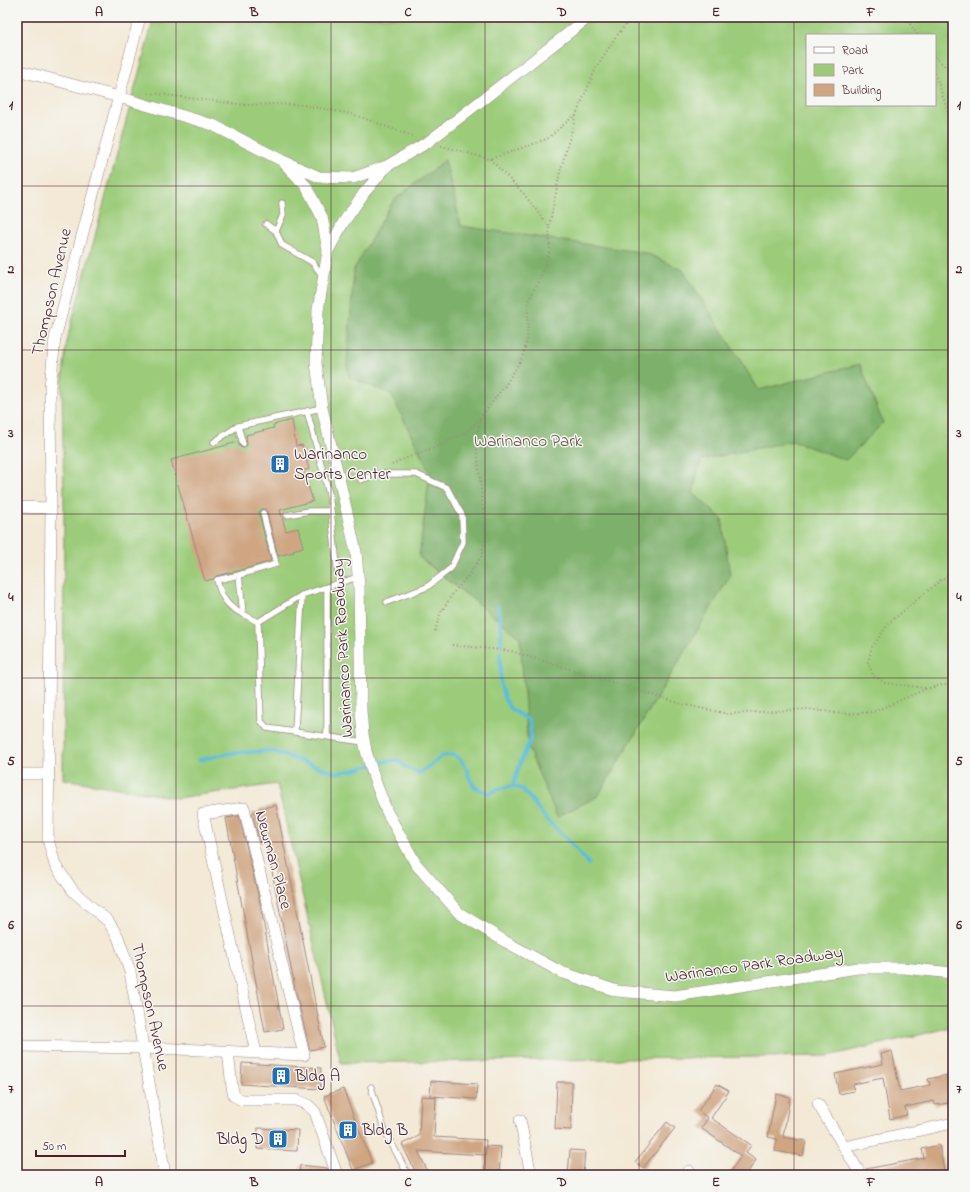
<svg xmlns="http://www.w3.org/2000/svg" width="970" height="1192" font-family="'Indie Flower',sans-serif">
<rect width="100%" height="100%" fill="#f6f6f2"/>
<filter id="ink" filterUnits="userSpaceOnUse"><feTurbulence type="fractalNoise" baseFrequency=".025" numOctaves="2"/><feDisplacementMap in="SourceGraphic" scale="8" xChannelSelector="R" yChannelSelector="G"/><feConvolveMatrix kernelMatrix="1 2 1 2 8 2 1 2 1" color-interpolation-filters="sRGB"/></filter>
<filter id="wash" filterUnits="userSpaceOnUse"><feTurbulence type="fractalNoise" baseFrequency=".012" numOctaves="4" result="noise"/><feDisplacementMap in="SourceGraphic" scale="16" xChannelSelector="R" yChannelSelector="G"/><feGaussianBlur stdDeviation="0.9" result="paint"/><feColorMatrix in="noise" values="0 0 0 0 0 0 0 0 0 0 0 0 0 0 0 0 0 1.4 0 .05"/><feComposite in="paint" operator="in"/></filter>
<g filter="url(#wash)">
<rect width="100%" height="100%" fill="#f3e9d6"/>
<path fill="#9ccc7a" stroke="#737652" fill-rule="evenodd" d="M154 17H953V1027L828 1056 341 1063 277 784 177 798 63 779 64 508 62 384 67 340ZM807 35H935V105H807Z"/>
<path fill="#7db06a" stroke="#64684a" d="M445 160 461 226 646 253 683 270 759 390 860 364 883 423 846 460 792 441 701 460 693 493 722 519 730 576 598 796 557 817 528 748 520 637 419 557 430 473 391 394 349 377 347 364 354 269 393 201Z"/>
<g fill="none" stroke-linecap="round" stroke-linejoin="round">
<path stroke="#5bbcd9" stroke-width="3.5" d="M498 606 501 629V645
M500 653C501 671 498 694 510 708 515 713 523 716 529 720 533 741 528 743 521 761 518 769 516 777 513 786
M199 760 231 753 272 751 336 773 354 770 381 762 398 760 405 767 419 773 431 765 442 756 454 755 461 760 467 770 470 780 475 787 488 793 502 788 513 786 522 789 535 804 546 819 569 841 589 864"/>
</g>
<g id="blocks">
<path fill="#cfa582" d="M292 420 296 446 302 445 309 469 303 471 313 501 280 510 286 531 298 528 303 547 293 550 294 552 278 556 267 512 265 509H262L259 511V514L271 561 238 571 216 576 213 579 205 581 171 460 238 442 240 447 244 448 247 445 246 435 274 428 273 425Z
M276 805 324 1047 310 1050 295 988 266 841 260 843 252 813 260 811 259 809Z
M239 816 260 903 283 1029 265 1032 226 818Z
M892 1051 900 1091 930 1085 928 1079 953 1074V1096L948 1097 949 1103 935 1105 934 1101 905 1107 907 1115 890 1119 883 1078 853 1084 854 1091 839 1094 835 1074 883 1064 881 1054Z
M242 1063 321 1068 320 1089 241 1084Z
M431 1081 477 1084 476 1099 430 1096Z
M557 1082H572L571 1130 555 1129Z
M717 1084 729 1091 711 1118 751 1145 746 1153 756 1160 746 1175H728L741 1156 701 1128 708 1118 698 1111Z
M343 1089 372 1163 353 1170 324 1096Z
M776 1094 790 1097 783 1137 806 1141 803 1156 775 1151 777 1139 768 1137Z
M421 1096 436 1097 434 1137 486 1140 485 1155 418 1151 427 1170 417 1175 402 1144 419 1136Z
M667 1122 675 1128 643 1168 635 1162Z
M258 1128 298 1130 297 1151 257 1149Z
M939 1145 945 1175H868L866 1169 924 1158 922 1149Z
M486 1146 501 1147 499 1175H484Z
M570 1150 585 1151 583 1175H568Z
M300 1165 327 1168 330 1175H299Z"/>
</g>
</g>
<g filter="url(#ink)">
<use href="#blocks" fill-opacity="0" stroke="#9e8480" stroke-width="1"/>
<g fill="none" stroke-linecap="round" stroke-linejoin="round">
<defs>
<path id="lane" d="M266 224 276 231 282 245 312 262 323 276
M276 231 283 215 282 203
M307 411 329 494 339 583
M238 426 243 444
M214 442 238 426 322 408
M361 480 377 474H416L447 488 462 515 463 542 451 568 427 587 387 602
M287 515 309 511H331
M239 575 243 614 258 622
M327 587V736
M243 614C227 607 221 597 217 580L239 575 276 564 263 513
M258 622 261 721 267 728 364 742
M258 622 302 595 358 577
M295 731 302 595
M371 1087 384 1129 408 1175"/>
<path id="street" d="M140 17 55 338 50 387 51 508 48 839 55 865 74 892 108 921 118 937 130 972 165 1175
M589 17 428 142 387 166 364 193 343 223 328 251 318 310 316 363 322 408 343 495 356 552 359 586 361 711 363 734 366 751 374 778 387 812 416 864 459 913 506 942 561 972 617 991 675 996 858 968H903L953 973
M17 70 119 97 213 125 281 160 319 177 353 178 387 166
M284 163 306 186 322 217 328 251
M17 507 51 508
M17 774H48
M17 1046C59 1047 100 1047 142 1048 196 1049 250 1053 304 1055L244 808 203 814 256 1053
M228 1052 232 1087 234 1096 242 1100H296L308 1105 315 1112 337 1175
M818 1104 861 1175
M520 1120 531 1175
M844 1147 953 1123
M689 1171 691 1175"/>
</defs>
<use href="#lane" stroke="#9e8480" stroke-width="7"/>
<use href="#street" stroke="#9e8480" stroke-width="12"/>
<path stroke="#9e8480" stroke-width="2" stroke-dasharray="1 3" stroke-linecap="butt" d="M906 17 917 35
M935 57 953 73
M935 73 953 127
M149 93 246 105 272 104 303 105 352 114 415 137
M441 146 490 159 547 139 575 115
M490 159 524 194 549 227
M392 465 399 461 436 447 467 432 480 418
M435 631 440 614 453 593 469 575 481 557 486 536 476 440 481 417 499 393 505 386 522 358 527 341 528 302 544 270 550 248 549 227 560 172 576 115 596 68 615 38 632 17
M452 645 511 651 682 704 728 714 807 709 844 714 873 712 926 689 942 685H953
M925 688 885 683 873 675 868 662 872 647 890 622 941 580 953 572"/>
<use href="#lane" stroke="#fff" stroke-width="5.5"/>
<use href="#street" stroke="#fff" stroke-width="11"/>
</g>
</g>
<path fill="none" stroke="#4a1f2b" stroke-width="1" stroke-opacity="0.55" d="M176 17V1175M331 17V1175M485 17V1175M639 17V1175M794 17V1175M17 186H953M17 350H953M17 514H953M17 678H953M17 842H953M17 1006H953"/>
<defs>
<symbol id="building-square" viewBox="-11 -11 22 22"><rect x="-9" y="-9" width="18" height="18" rx="4" fill="#1f6fb2" stroke="#f6f6f2"/><path d="M-4-6H4V6H1V3H-1V6H-4ZM-2.5-4.3h1.7v1.8h-1.7ZM.8-4.3h1.7v1.8H.8ZM-2.5-1h1.7V.8h-1.7ZM.8-1h1.7V.8H.8Z" fill="#fff"/></symbol>
</defs>
<g fill-rule="evenodd">
<use href="#building-square" x="269" y="453" width="22" height="22"/>
<use href="#building-square" x="270" y="1065" width="22" height="22"/>
<use href="#building-square" x="337" y="1119" width="22" height="22"/>
<use href="#building-square" x="267" y="1128" width="22" height="22"/>
</g>
<g text-anchor="middle" dominant-baseline="central" stroke-width="3" stroke-linejoin="round" paint-order="stroke">
<g font-size="17" fill="#4a1f2b" stroke="#f6f6f2">
<text transform="translate(52 292) rotate(-77)">Thompson Avenue</text>
<text transform="translate(343 648) rotate(-93)">Warinanco Park Roadway</text>
<text transform="translate(273 860) rotate(75)">Newman Place</text>
<text transform="translate(754 965) rotate(-8)">Warinanco Park Roadway</text>
<text transform="translate(150 1007) rotate(78)">Thompson Avenue</text>
</g>
<g font-size="17" fill="#635343" stroke="#f6f6f2">
<text x="528" y="441">Warinanco Park</text>
</g>
<g font-size="17" fill="#4a1f2b" stroke="#f6f6f2" text-anchor="start">
<text x="294" y="454">Warinanco<tspan x="294" dy="20">Sports Center</tspan></text>
<text x="295" y="1076">Bldg A</text>
<text x="362" y="1130">Bldg B</text>
<text x="264" y="1139" text-anchor="end">Bldg D</text>
</g>
</g>
<rect width="970" height="1192" fill="none" stroke="#f6f6f2" stroke-width="44"/>
<rect x="806" y="34" width="130" height="72" fill="#f6f6f2" stroke="#b1a0a2"/>
<rect x="814" y="47" width="20" height="6" fill="#ffffff" stroke="#b1a0a2"/>
<text x="842" y="54" font-size="12" fill="#4a1f2b">Road</text>
<rect x="814" y="64" width="20" height="12" fill="#9ccc7a" stroke="#b1a0a2"/>
<text x="842" y="74" font-size="12" fill="#4a1f2b">Park</text>
<rect x="814" y="84" width="20" height="12" fill="#cfa582" stroke="#b1a0a2"/>
<text x="842" y="94" font-size="12" fill="#4a1f2b">Building</text>
<path d="M36 1150v6h89v-6" fill="none" stroke="#4a1f2b" stroke-width="2"/>
<text x="42" y="1150" font-size="12" fill="#4a1f2b" stroke="#f6f6f2" stroke-width="3" paint-order="stroke">50 m</text>
<rect x="22" y="22" width="926" height="1148" fill="none" stroke="#4a1f2b" stroke-width="1.5"/>
<g font-size="13" text-anchor="middle" font-weight="bold" fill="#4a1f2b">
<text x="99" y="16">A</text>
<text x="254" y="16">B</text>
<text x="408" y="16">C</text>
<text x="562" y="16">D</text>
<text x="716" y="16">E</text>
<text x="871" y="16">F</text>
<text x="11" y="109">1</text>
<text x="959" y="109">1</text>
<text x="11" y="273">2</text>
<text x="959" y="273">2</text>
<text x="11" y="437">3</text>
<text x="959" y="437">3</text>
<text x="11" y="601">4</text>
<text x="959" y="601">4</text>
<text x="11" y="765">5</text>
<text x="959" y="765">5</text>
<text x="11" y="929">6</text>
<text x="959" y="929">6</text>
<text x="11" y="1093">7</text>
<text x="959" y="1093">7</text>
<text x="99" y="1186">A</text>
<text x="254" y="1186">B</text>
<text x="408" y="1186">C</text>
<text x="562" y="1186">D</text>
<text x="716" y="1186">E</text>
<text x="871" y="1186">F</text>
</g>
</svg>
